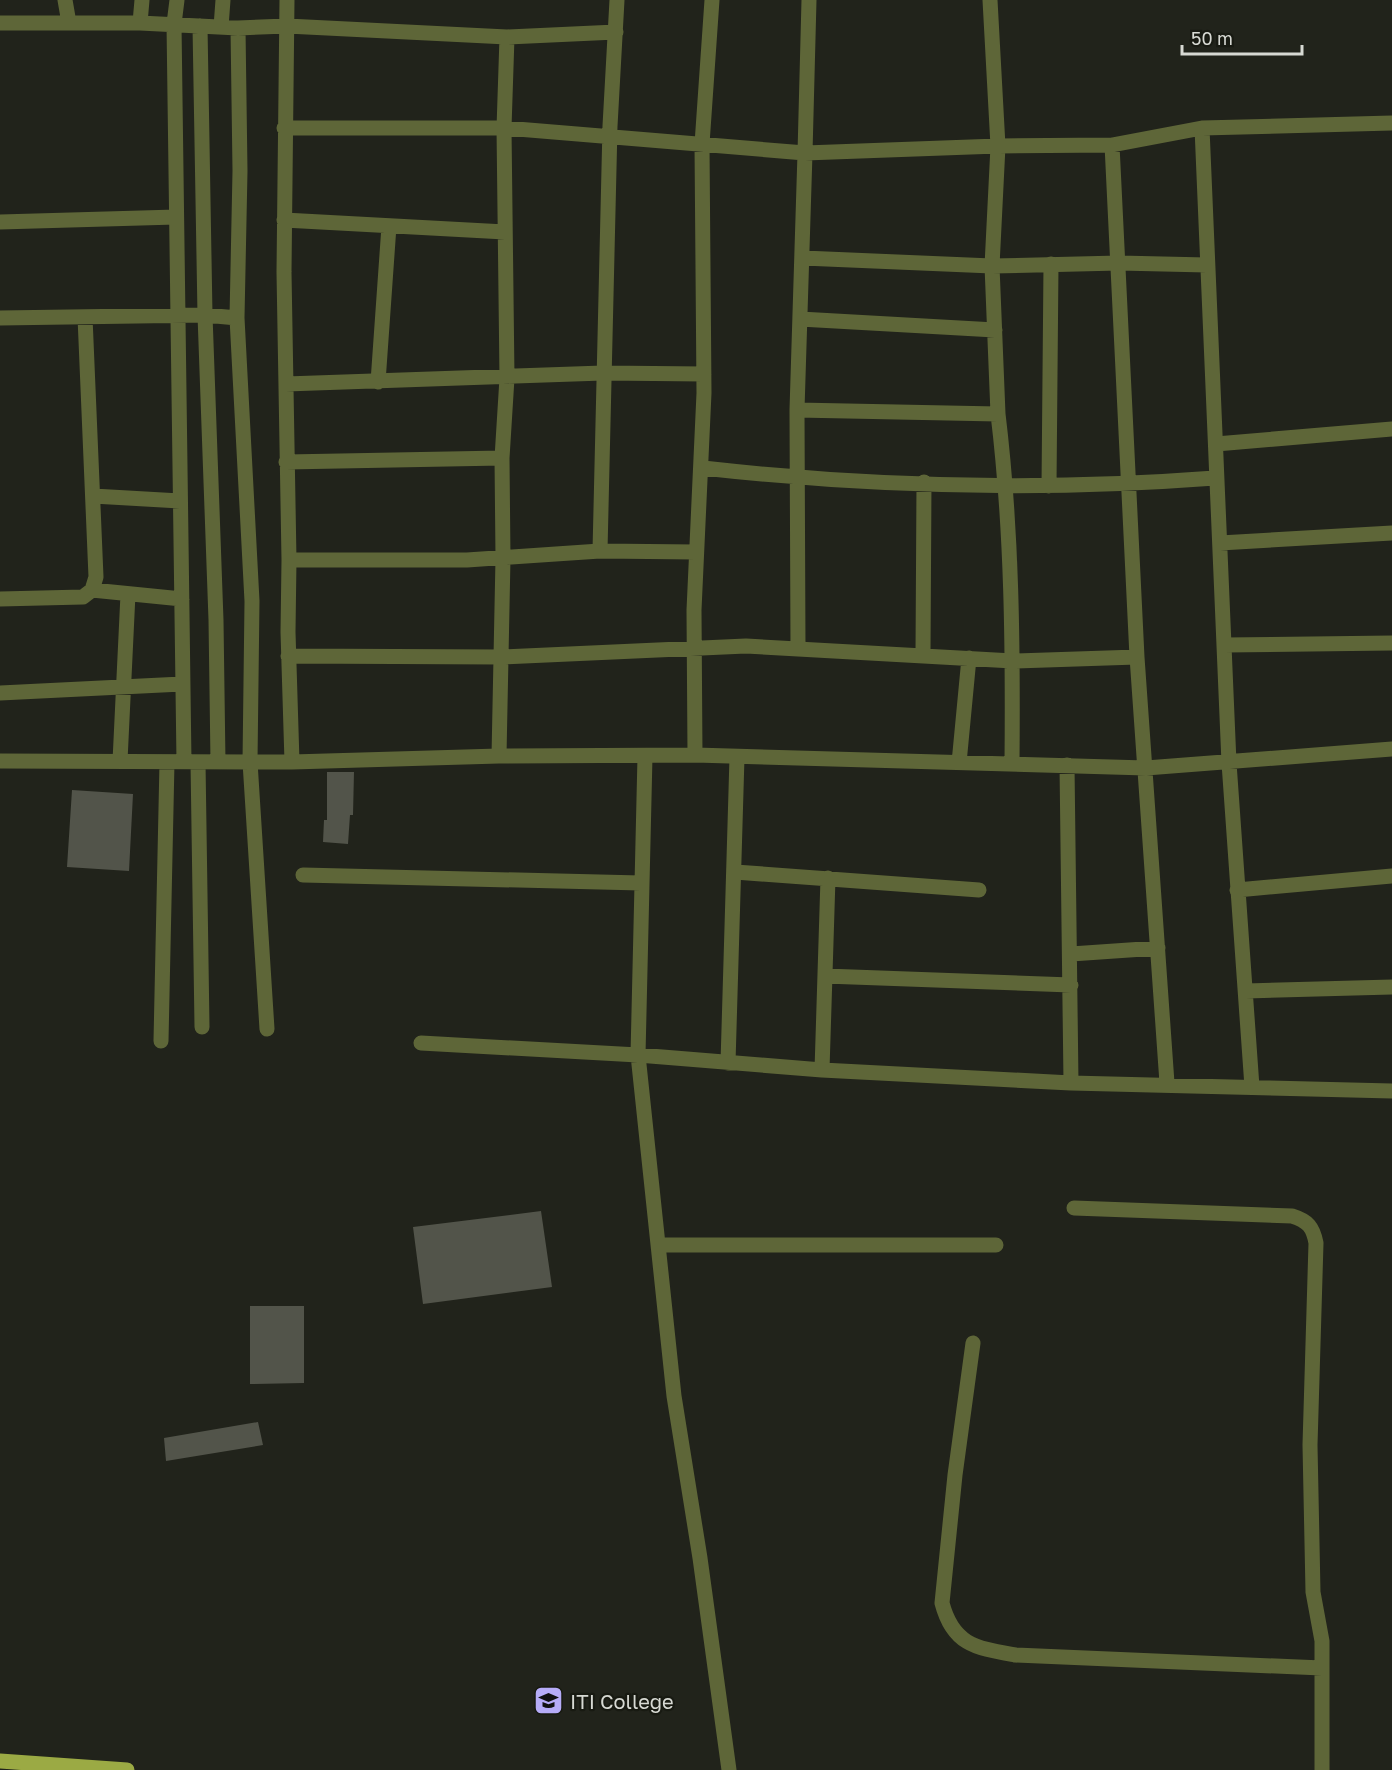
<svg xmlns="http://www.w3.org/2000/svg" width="1392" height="1770" font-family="'Golos Text',sans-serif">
<rect width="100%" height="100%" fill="#21231b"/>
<path fill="#52544a" d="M327 772H354L353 815H350L348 844 323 842 324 820H327Z
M72 790 133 794 129 871 67 867Z
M541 1211 552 1287 423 1304 413 1227Z
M250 1306H304V1383L250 1384Z
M258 1422 263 1445 166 1461 164 1438Z"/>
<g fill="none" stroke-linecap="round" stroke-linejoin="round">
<path stroke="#5e6638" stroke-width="15" d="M65 0 69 23
M177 0 174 24 184 762
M287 0 284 272 289 560 288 632 292 762
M809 0 805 153 998 146 990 0
M0 23H140L238 28 287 26 507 37 616 32
M140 23 142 0
M200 26 205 315 216 620 218 762
M221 27 223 0
M238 28 240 171 237 318 252 601 250 762 267 1029
M284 128H504L805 153 797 410 798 647
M1202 128 1229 763 1252 1087
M1112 145 1137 657 1167 1083
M284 220 505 232
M0 222 176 217
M803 258 992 266 1119 263 1207 265
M0 318 205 315 237 318
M800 319 995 330
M378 382 389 226
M286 384 603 373 704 374
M797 410 998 414 992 266 998 146 1112 145 1202 128 1392 123
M998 414C1012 530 1013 647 1012 764
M1216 444 1392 429
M286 462 502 458
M703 468C872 487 1045 491 1215 478
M1049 486 1051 264
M93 496 180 501
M1220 543 1392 533
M600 551 610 126 617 0
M289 560H467L600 551 696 552
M92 590 182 599
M0 599 83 597 92 590 96 577 85 317
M1224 645 1392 643
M923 654 924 482
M288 656 501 657 746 646 1013 661 1137 657
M0 693 182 684
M695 755 694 610 704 393 702 144 712 0
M499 756 503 558 502 458 507 378 504 128 507 37
M645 756 638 1055 674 1396 700 1558 729 1770
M0 761 292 762 499 756 695 755 1146 768 1392 749
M120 761 128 594
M198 762 202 1027
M959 763 969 658
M1067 765 1071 1083
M735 872 979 890
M303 875 641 883
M1237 890 1392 876
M1071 954 1158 948
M825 976 1071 985
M1246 991 1392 987
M161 1041 167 762
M421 1043 638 1055 822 1070 828 878
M728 1063 737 757
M822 1070 1071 1083 1392 1091
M1074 1208 1292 1216C1308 1221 1313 1227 1316 1243L1310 1445 1313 1592 1322 1641V1770
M658 1245H996
M973 1343 955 1475 942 1603C953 1645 976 1648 1015 1655L1322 1668"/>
<path stroke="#9baa44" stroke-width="15" d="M0 1761 127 1770"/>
</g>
<defs>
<symbol id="university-square" viewBox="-11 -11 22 22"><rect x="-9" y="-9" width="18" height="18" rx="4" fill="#b6acf8" stroke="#181a12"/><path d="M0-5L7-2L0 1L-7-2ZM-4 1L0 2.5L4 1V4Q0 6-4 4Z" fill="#111"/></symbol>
</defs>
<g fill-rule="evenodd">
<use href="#university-square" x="532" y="1684" width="33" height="33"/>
</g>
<g text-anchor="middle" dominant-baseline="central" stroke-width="4.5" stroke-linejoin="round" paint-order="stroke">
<g font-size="20" fill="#d7d9d3" stroke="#181a12" text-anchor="start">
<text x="570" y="1701">ITI College</text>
</g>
</g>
<path d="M1182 45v9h120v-9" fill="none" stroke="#d7d9d3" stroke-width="3"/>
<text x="1191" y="45" font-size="18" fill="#d7d9d3" stroke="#181a12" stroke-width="4.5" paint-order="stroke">50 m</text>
</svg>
